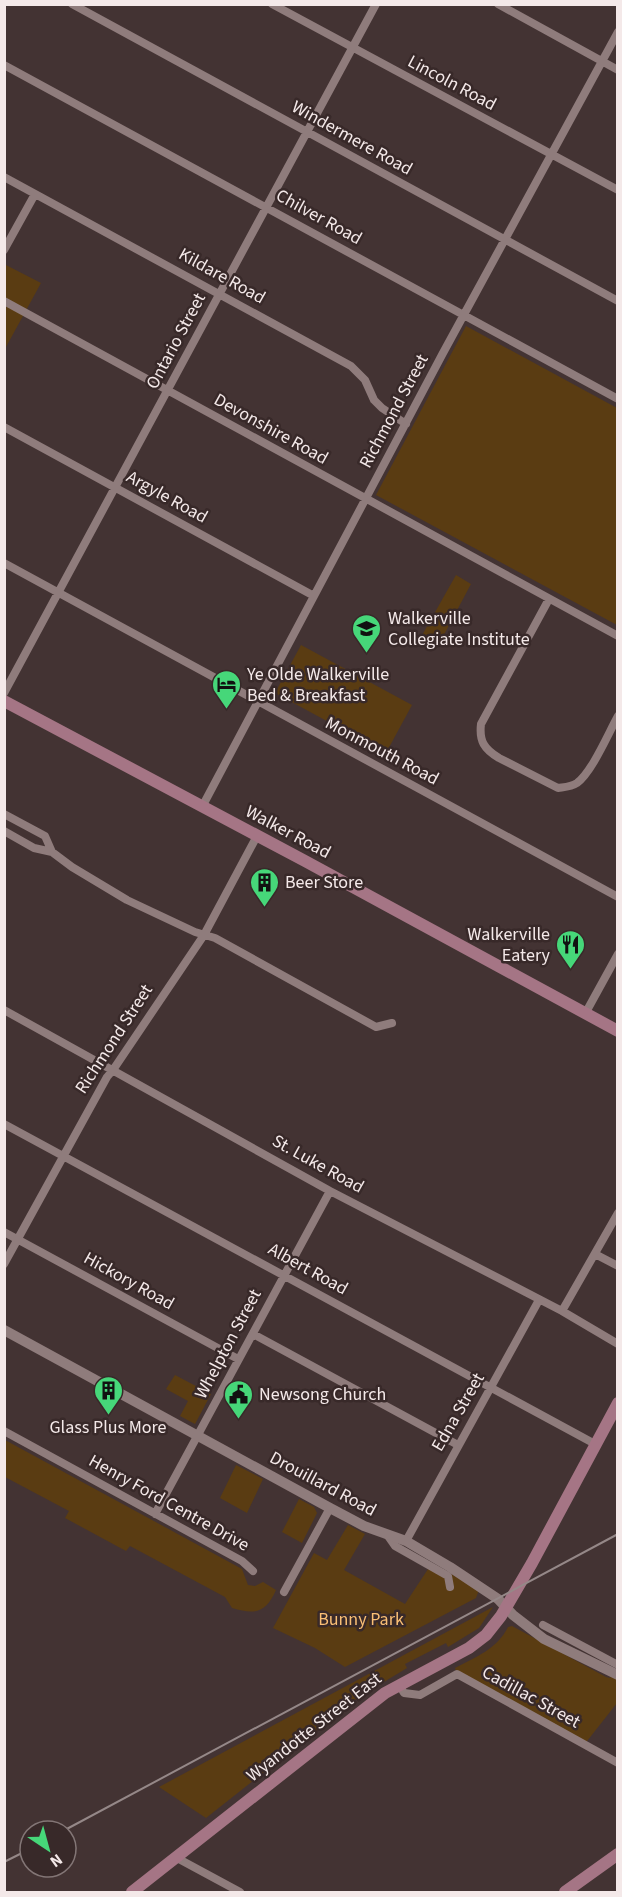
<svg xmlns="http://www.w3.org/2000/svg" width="622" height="1897" font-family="'Source Sans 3',sans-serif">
<rect width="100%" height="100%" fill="#433333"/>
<path fill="#5a3c12" d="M4 264 41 283 6 347 4 346Z
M466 326 617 408V625L376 495Z
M456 575 471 584 438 646 421 637Z
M301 645 412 705 386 753 275 693Z
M175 1375 211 1394 195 1424 180 1416 188 1401 166 1389Z
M5 1440 242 1569 248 1585 255 1586 263 1582 276 1590C266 1613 255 1615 232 1608L225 1597 130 1546 126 1551 65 1518 69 1511 5 1477Z
M236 1465 263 1479 247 1513 220 1498Z
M299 1499 314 1507 317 1513 302 1543 282 1532Z
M348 1525 365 1534 344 1570 405 1604 432 1563 479 1590 476 1598 345 1667 315 1648 273 1628 314 1553 327 1560Z
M493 1607 479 1628 448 1647 446 1643 405 1664 407 1668 359 1697 206 1818 159 1787Z
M512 1626 606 1677 610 1678 612 1674 617 1675V1703L584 1745 457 1674 455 1668C476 1657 497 1649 508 1627Z"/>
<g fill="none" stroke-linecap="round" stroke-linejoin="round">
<path stroke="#8f7c7c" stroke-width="8" d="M72 4 618 301
M272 4 618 190
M498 4 618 70
M4 65 618 399
M4 177 351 366 365 380 374 400 382 408 406 424
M4 250 35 194
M4 301 618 636
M4 427 314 596
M4 563 618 897
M549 599 481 724C479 741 484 749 499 758L558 788C565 787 571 787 577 783 592 772 608 734 618 716
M4 693 376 4
M202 807 443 353 618 32
M4 814 45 836 52 852
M4 831 34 848 52 852 72 867 127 900 195 932 215 938 376 1027 392 1023
M4 1010 330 1191 562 1311 618 1344
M585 1014 618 954
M4 1124 595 1444
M4 1232 238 1359
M595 1254 618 1266
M4 1264 107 1077 113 1070 204 935 257 836
M562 1311 618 1213
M253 1334 458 1445
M4 1431 242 1561 253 1571
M155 1514 330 1191
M388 1536 395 1546 448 1576 450 1587
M406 1541 539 1300
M284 1592 330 1508
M543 1625 618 1665
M399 1685 404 1693 420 1695 457 1674 618 1763
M177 1858 240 1892"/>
<path stroke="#8f7c7c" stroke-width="10" d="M4 1330 330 1508 364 1526 406 1541 450 1567 498 1599 513 1615 544 1639 618 1675"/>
<path stroke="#a57585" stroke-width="12" d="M4 701 305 861 618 1031
M132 1892 385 1693 469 1648 486 1635 501 1616 532 1563 618 1403
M565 1892 618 1854"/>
<path stroke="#958888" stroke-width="2" d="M63 1831 618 1534
M4 1862 30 1849"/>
</g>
<defs>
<symbol id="school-pin" viewBox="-11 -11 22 30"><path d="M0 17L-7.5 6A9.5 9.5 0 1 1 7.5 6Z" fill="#46d779" stroke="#382929"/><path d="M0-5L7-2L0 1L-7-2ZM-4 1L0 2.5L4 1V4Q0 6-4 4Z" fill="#111"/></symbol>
<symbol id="hotel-pin" viewBox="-11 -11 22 30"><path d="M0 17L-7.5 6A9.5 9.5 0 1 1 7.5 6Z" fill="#46d779" stroke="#382929"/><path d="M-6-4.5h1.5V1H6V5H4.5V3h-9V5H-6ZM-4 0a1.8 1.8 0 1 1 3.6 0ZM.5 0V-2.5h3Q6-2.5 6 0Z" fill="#111"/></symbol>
<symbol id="building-pin" viewBox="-11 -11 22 30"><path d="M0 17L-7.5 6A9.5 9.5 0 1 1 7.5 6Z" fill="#46d779" stroke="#382929"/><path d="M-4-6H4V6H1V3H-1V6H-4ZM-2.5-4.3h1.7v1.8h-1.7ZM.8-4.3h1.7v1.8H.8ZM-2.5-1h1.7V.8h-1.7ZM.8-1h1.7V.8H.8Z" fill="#111"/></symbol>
<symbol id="restaurant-pin" viewBox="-11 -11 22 30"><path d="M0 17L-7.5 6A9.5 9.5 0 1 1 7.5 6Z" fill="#46d779" stroke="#382929"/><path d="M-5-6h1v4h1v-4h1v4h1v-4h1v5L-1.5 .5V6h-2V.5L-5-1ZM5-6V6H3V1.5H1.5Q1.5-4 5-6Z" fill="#111"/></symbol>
<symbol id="civic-pin" viewBox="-11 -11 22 30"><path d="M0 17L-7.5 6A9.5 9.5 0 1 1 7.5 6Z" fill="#46d779" stroke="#382929"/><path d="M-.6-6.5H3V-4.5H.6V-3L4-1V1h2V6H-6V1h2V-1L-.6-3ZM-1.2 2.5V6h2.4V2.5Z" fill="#111"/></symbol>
</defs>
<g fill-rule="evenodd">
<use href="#school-pin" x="350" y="612" width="33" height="45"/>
<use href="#hotel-pin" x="210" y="668" width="33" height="45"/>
<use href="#building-pin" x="248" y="866" width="33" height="45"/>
<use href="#restaurant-pin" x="554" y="928" width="33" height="45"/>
<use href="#building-pin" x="92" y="1374" width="33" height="45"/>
<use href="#civic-pin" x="222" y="1378" width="33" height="45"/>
</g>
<g text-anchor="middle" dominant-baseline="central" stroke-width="5" stroke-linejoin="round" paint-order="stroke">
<g font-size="18" fill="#f4e9e9" stroke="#382929">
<text transform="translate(452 83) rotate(28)">Lincoln Road</text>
<text transform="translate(352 138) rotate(29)">Windermere Road</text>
<text transform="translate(319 217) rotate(29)">Chilver Road</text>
<text transform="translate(222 276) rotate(29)">Kildare Road</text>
<text transform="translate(176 341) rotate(-62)">Ontario Street</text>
<text transform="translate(394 411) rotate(-62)">Richmond Street</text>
<text transform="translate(271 429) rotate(29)">Devonshire Road</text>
<text transform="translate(167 497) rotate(29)">Argyle Road</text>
<text transform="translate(382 751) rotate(28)">Monmouth Road</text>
<text transform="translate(288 832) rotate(28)">Walker Road</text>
<text transform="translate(114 1039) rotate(-57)">Richmond Street</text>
<text transform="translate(318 1164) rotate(29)">St. Luke Road</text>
<text transform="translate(308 1269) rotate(29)">Albert Road</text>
<text transform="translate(129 1281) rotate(29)">Hickory Road</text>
<text transform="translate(228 1344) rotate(-62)">Whelpton Street</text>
<text transform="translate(458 1412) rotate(-60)">Edna Street</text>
<text transform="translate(323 1484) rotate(28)">Drouillard Road</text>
<text transform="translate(169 1503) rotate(29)">Henry Ford Centre Drive</text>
<text transform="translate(531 1697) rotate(29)">Cadillac Street</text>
<text transform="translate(314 1727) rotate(-38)">Wyandotte Street East</text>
</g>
<g font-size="18" fill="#f4e9e9" stroke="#382929" text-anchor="start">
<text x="388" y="618">Walkerville<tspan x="388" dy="21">Collegiate Institute</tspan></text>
<text x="247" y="674">Ye Olde Walkerville<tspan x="247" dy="21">Bed &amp; Breakfast</tspan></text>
<text x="285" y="882">Beer Store</text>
<text x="550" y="934" text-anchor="end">Walkerville<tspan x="550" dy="21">Eatery</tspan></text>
<text x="259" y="1394">Newsong Church</text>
<text x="108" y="1427" text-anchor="middle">Glass Plus More</text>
</g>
<g font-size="18" fill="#fabf75" stroke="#382929">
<text x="361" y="1619">Bunny Park</text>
</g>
</g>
<rect width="622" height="1897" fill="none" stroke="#f4e9e9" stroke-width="12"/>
<g transform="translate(48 1849) rotate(144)"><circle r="28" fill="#382929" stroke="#837676" stroke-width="1.5"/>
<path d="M0-4.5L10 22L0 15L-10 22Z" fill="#46d779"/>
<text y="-9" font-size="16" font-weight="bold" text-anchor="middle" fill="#f4e9e9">N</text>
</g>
</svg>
